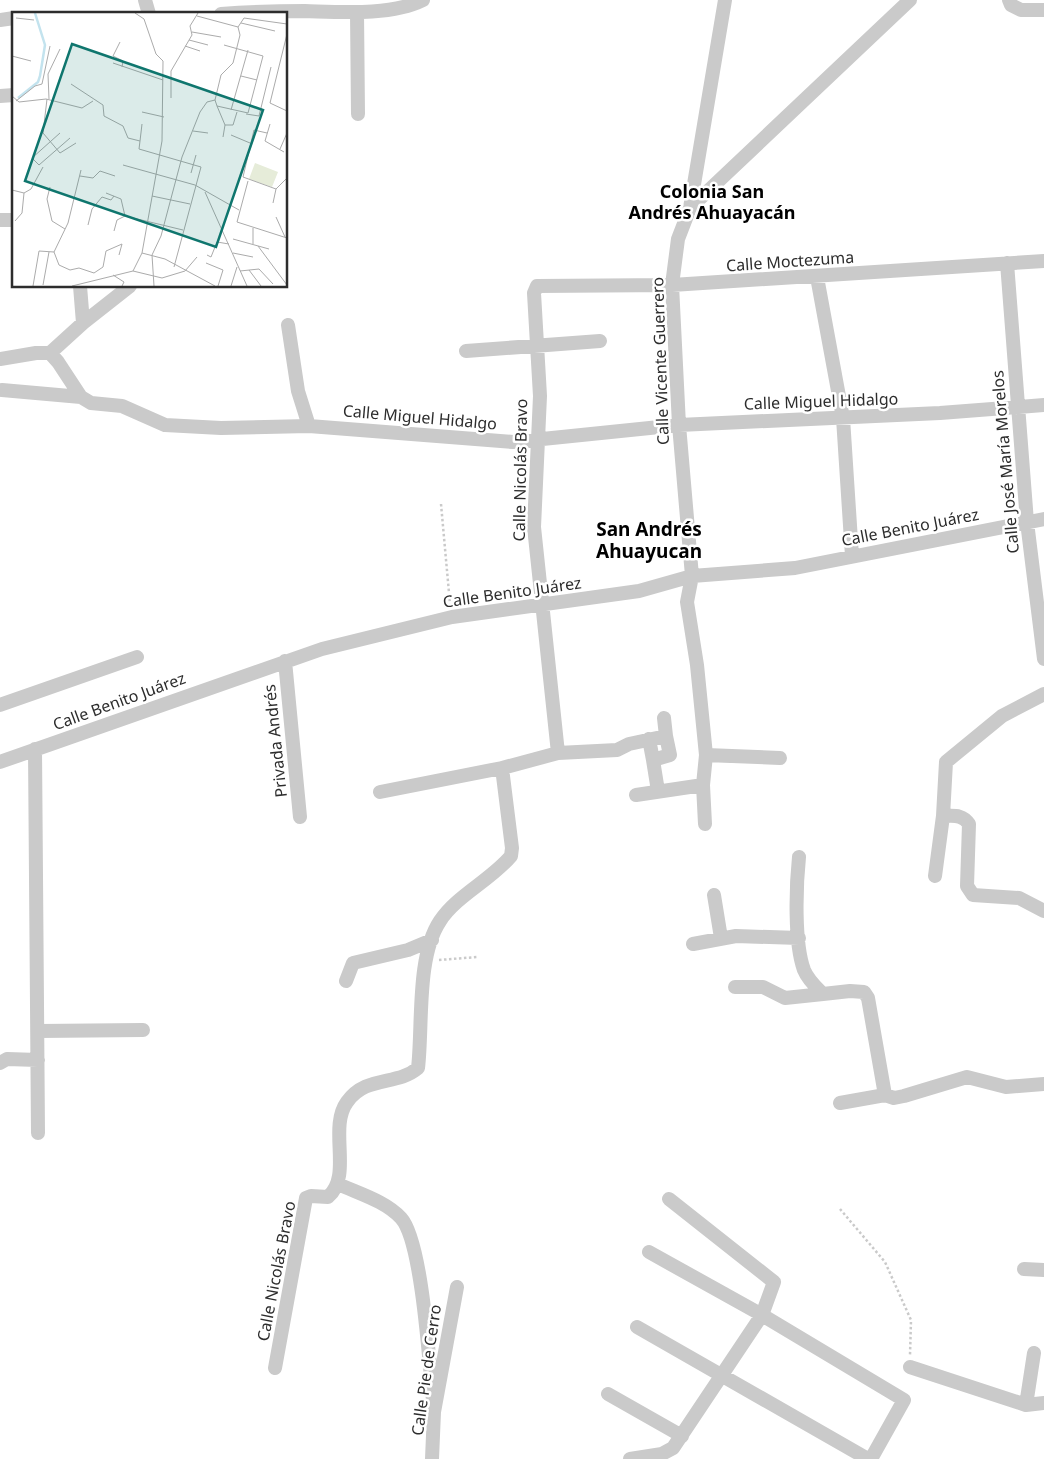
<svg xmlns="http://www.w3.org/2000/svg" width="1044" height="1459" font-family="'Noto Sans',sans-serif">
<rect width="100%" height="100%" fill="#fff"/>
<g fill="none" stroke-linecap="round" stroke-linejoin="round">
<path stroke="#cacaca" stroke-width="2.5" stroke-dasharray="2.5 2.5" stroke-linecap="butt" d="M441 504 450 604
M439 960 477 957
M840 1209 885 1262 911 1320 910 1355"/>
<path stroke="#cacaca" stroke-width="14" d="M145 0 149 14
M1009 0 1011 5 1021 10H1044
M357 12 358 114
M221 14C249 12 277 11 305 11 340 12 391 16 423 0
M0 20 14 18
M0 96 14 95
M690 208 725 0
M0 220H14
M1007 263 1027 522 1044 659
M817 277 843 418 852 556
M83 323 130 286
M288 325 298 391 309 426
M466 351 600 341
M50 353 83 323 80 286
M0 359 36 353H50L58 362 81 397 91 403 122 406 165 425 221 428 309 426 513 442 679 425 940 413 1044 405
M2 390 81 397
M285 661 300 817
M0 705 137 657
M664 718 666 736
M35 749 38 1133
M558 753 617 750 629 744 666 736 670 755 653 760 649 739
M706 755 780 758
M653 760 658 791
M0 762 322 649 452 617 639 591 692 576 795 568 1044 519
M380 792 502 768
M636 795 703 785
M943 816C954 816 962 814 969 824L967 886 973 895 1019 898 1044 911
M705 824 703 785 706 755 697 665 687 602 692 576 679 425 672 285 678 239 690 208 910 0
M799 857C796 886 794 943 804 970 808 980 816 987 823 994L850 991 864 992 868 998 885 1095
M935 876 943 816 946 762 1002 716 1044 694
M714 895 721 938
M693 944 736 936 799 938
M346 981 353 963 408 950 432 940
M735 987H763L785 998 823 994
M39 1031 143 1030
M0 1063 7 1059 38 1060
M840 1103 885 1095 894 1098 904 1096 967 1077 1006 1087 1044 1084
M338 1184C360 1194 385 1201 401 1218 423 1242 430 1374 434 1412
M649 1252 762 1315 904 1400 871 1459
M1024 1269 1044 1270
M637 1327 868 1459
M910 1367 1026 1405 1044 1403
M275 1368 306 1198 311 1196 328 1197C353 1176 328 1128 347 1102 366 1075 397 1086 418 1068 423 1026 416 957 440 921 456 896 491 880 511 856L512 848 502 768 558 753 534 527 540 396 534 293 537 286 672 285 1044 261
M608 1394 682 1436
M1026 1405 1034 1353
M432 1459 434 1412 457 1287
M630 1459 662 1454 673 1448 762 1315 774 1282 669 1199"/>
</g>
<g text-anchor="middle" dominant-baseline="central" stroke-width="5" stroke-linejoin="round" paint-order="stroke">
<g font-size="16" fill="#2d2d2d" stroke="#fff">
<text transform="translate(790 261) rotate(-4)">Calle Moctezuma</text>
<text transform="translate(660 361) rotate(-92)">Calle Vicente Guerrero</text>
<text transform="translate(821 401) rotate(-2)">Calle Miguel Hidalgo</text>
<text transform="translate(420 417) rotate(5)">Calle Miguel Hidalgo</text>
<text transform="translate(1005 462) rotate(-95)">Calle José María Morelos</text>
<text transform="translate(520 470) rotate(-89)">Calle Nicolás Bravo</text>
<text transform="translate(910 527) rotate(-11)">Calle Benito Juárez</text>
<text transform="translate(512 592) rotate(-8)">Calle Benito Juárez</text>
<text transform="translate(119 701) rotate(-20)">Calle Benito Juárez</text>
<text transform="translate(275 741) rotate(-96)">Privada Andrés</text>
<text transform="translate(276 1271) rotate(-79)">Calle Nicolás Bravo</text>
<text transform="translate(426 1370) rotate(-82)">Calle Pie de Cerro</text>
</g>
<g font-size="18" font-weight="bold" fill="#000" stroke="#fff">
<text x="712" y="191">Colonia San<tspan x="712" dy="21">Andrés Ahuayacán</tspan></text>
</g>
<g font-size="19" font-weight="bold" fill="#000" stroke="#fff">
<text x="649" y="529">San Andrés<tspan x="649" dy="22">Ahuayucan</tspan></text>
</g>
</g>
<g transform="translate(12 12)">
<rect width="275" height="275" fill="#fff"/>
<path d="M243 151 266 160 260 175 237 167Z" fill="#e6ecd9"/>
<path fill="none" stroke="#c3e3ee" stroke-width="2.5" d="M6 86 26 70 28 64 33 33 23 1"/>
<path fill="none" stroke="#ababab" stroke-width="1" d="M123 1 132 7 144 42 151 49M185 4 226 15M4 6 22 8M232 6 275 12M229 11 263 19M180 20 209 25M275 22 258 91 275 99M177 28 196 33M108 30 101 44 111 49 110 55M173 34 188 39M0 44 19 49M101 51 151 68M229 64 245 68M59 72 91 93 92 104 111 114 116 126 128 129 127 137 189 155 162 255M0 84 7 90 34 87 70 96 81 89M159 86V59L180 23 178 14 186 1M35 87 31 121 48 141 64 131M37 87 36 62 48 37M203 88 205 94 236 101 251 44 212 33M4 89 23 74 30 72 38 34M205 94 213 113 211 125M219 98 236 38M130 100 152 105M234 102 247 104 259 55M258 112 253 129 272 140M213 113H221L225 100M181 119 196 121M48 121 20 146 27 153 58 126M255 121 242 118 231 165 264 177M219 123 238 131M128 129 130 112M268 137 275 121M111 153 183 173 227 198M69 158 56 211 42 240 47 253 58 258 67 256 82 261 91 255 94 239 110 232 107 243M179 161 184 143M68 164 81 166 88 159 103 164M236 169 225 210 275 226M38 175 35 187 40 209 53 217M0 178 12 181 19 177 31 155M193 180 235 274M94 181 109 187 113 204M140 184 178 192M261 191 264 177 275 166M264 205 273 225M3 209 10 201 12 181M76 213 80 197 90 185 99 188 102 184M102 219 105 208 113 204 171 218M221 227 257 237M241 232V216M246 234 275 273M130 241 153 247 203 274M221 241 241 245M195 243 199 245 205 230 217 232M194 251 211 258 206 274M237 258 249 274M121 259 130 241 150 129 151 49M173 259 185 245M228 259 247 257 261 272M101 263 112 270 110 274M31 273 37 240M21 274 27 239 42 240M60 274 121 259 150 266 173 259M142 274 140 243 149 224 170 145 188 100 195 90 203 88 209 63 221 51 228 23 226 15 232 6M219 274 225 255"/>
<path fill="#0f766e" fill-opacity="0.15" stroke="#0f766e" stroke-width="2.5" d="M60 32 251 98 204 235 13 169Z"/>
<rect width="275" height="275" fill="none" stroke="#2d2d2d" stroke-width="2.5"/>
</g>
</svg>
